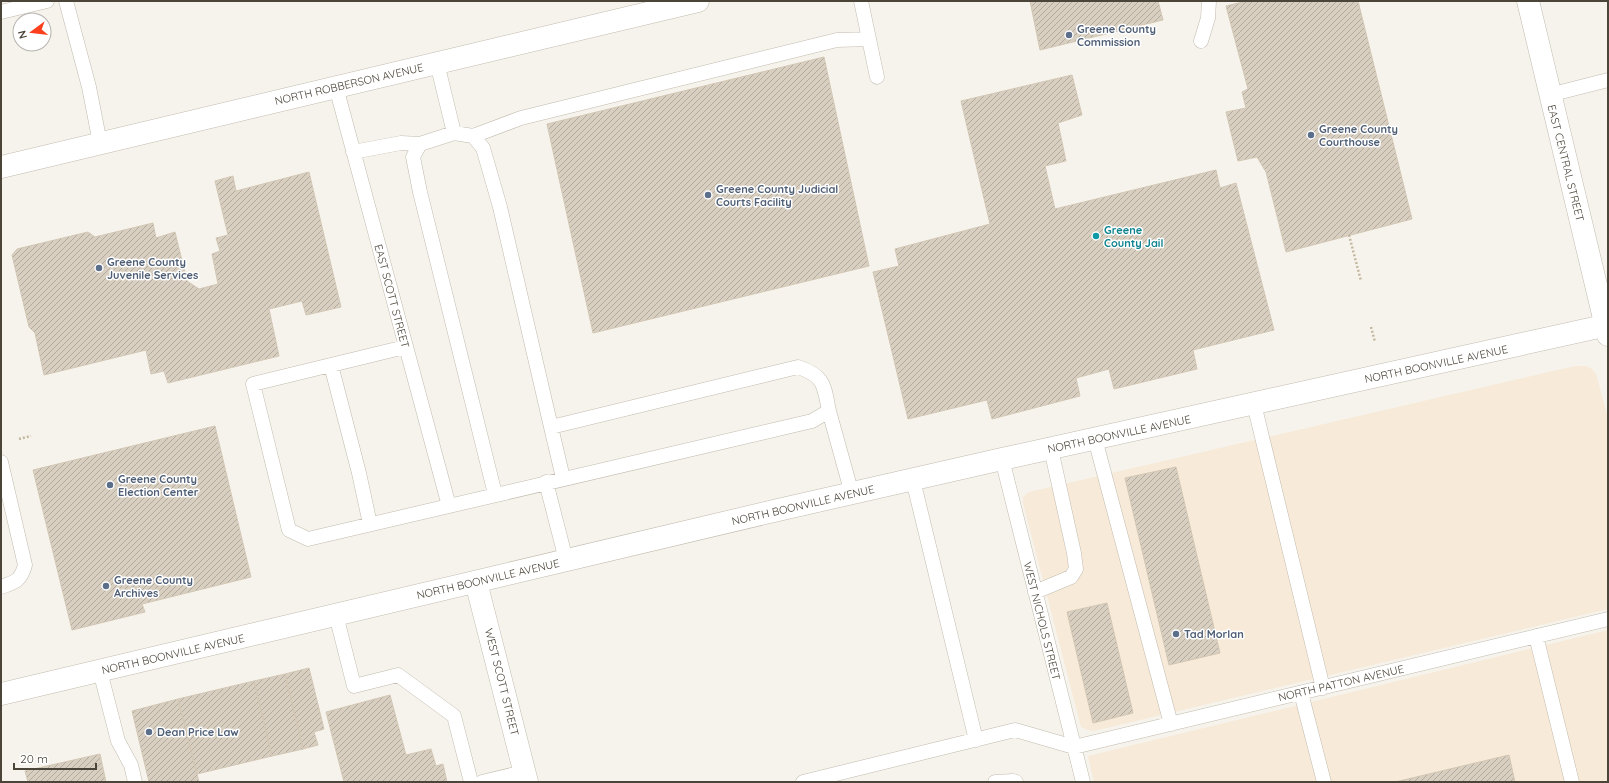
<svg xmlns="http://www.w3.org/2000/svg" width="1609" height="783" font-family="Quicksand,sans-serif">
<defs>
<pattern id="building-hatch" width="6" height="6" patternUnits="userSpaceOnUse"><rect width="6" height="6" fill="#d8cfc1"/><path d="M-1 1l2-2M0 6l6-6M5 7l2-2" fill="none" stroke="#b1aa9e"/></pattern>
</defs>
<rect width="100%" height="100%" fill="#f6f3ec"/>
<path fill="#f7ead8" d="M1575 366H1586L1592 369 1596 374 1608 418V609L1094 731 1087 730 1081 727 1023 503V497L1029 492Z
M1608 630V782H1094L1088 756Z"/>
<path fill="url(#building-hatch)" stroke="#d3c7b4" d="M1030 1H1158L1163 20 1040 50Z
M1247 1H1358L1412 219 1286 252 1266 172 1257 157 1238 161 1226 112 1246 108 1242 92 1248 89 1226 6Z
M824 57 869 266 593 333 547 124Z
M1072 75 1082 115 1058 123 1066 161 1045 166 1055 209 1216 170 1220 188 1236 183 1274 330 1193 350 1197 369 1114 389 1109 369 1076 378 1080 396 992 419 987 400 908 419 873 272 899 266 895 249 990 224 961 101Z
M309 172 341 307 306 315 302 301 269 309 279 356 168 383 164 371 151 374 146 350 44 375 35 333 29 327 12 255 17 249 88 232 95 237 153 223 156 238 175 232 187 281 199 289 218 284 212 254 220 251 216 238 228 235 215 181 233 176 236 191Z
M215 426 251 577 142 604 145 612 72 630 33 470Z
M1176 467 1220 653 1169 665 1125 478Z
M1107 603 1133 713 1093 723 1067 612Z
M309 668 324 729 314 732 318 745 303 749 285 674Z
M285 674 303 749 272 756 254 681Z
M254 681 272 756 197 774 178 699Z
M390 695 406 755 431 749 436 766 443 764 447 782H344L326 712Z
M178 699 199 782H149L132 711Z
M100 754 106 782H28L25 771Z
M1509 755 1515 782H1395Z"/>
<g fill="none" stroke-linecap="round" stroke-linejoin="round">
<defs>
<path id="service" d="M66 1 89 87 100 143
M861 1 877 77
M1 12 47 1
M1201 41 1208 18 1209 1
M437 63 454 133
M336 87 449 506
M1549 95 1608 80
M473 136 521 118 837 40 869 39
M353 152 401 143 420 144
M405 347 253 384 289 530 308 539C476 499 644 460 812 421L829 411C824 386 825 376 798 367L551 427 500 207 483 148 473 136 454 133 420 144 413 157 420 192 495 494
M331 365 359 473 370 524
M1254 404 1323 688
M829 411 852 494
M551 427 563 478
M1095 439 1171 724
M1002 459 1083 782
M1 462 25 565C21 580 16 582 1 587
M913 480 976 740
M546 482 566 560
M1035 592 1071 577 1076 569 1074 553 1051 449
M336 615 354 686 398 675 454 716 471 782
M1536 636 1572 782
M100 671 118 741 131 765 135 782
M1301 693 1324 782
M482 782 524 772
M803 782 1015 730 1074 747 1608 619
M995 782 1013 781 1016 782"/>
<path id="minor" d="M1 167 698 1
M476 582 527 782
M1 694 778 510 1002 459 1608 325"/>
<path id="tertiary" d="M1528 1 1608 335"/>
</defs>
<use href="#service" stroke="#c2bbae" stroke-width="15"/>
<use href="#minor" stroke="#c2bbae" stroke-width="23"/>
<use href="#tertiary" stroke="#c2bbae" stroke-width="23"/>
<path stroke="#c4b79f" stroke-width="2.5" stroke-dasharray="2 2" stroke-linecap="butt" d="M1349 235 1361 281
M1371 327 1375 342
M19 439 31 436"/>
<use href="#service" stroke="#fff" stroke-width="14"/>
<use href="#minor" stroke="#fff" stroke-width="22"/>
<use href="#tertiary" stroke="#fff" stroke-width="22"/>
</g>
<g fill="#5c6f8a" stroke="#fff" stroke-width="1.5">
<circle cx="1069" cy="35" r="4"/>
<circle cx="1311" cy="135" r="4"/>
<circle cx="708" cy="195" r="4"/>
<circle cx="99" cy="268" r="4"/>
<circle cx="110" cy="485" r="4"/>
<circle cx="106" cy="586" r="4"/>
<circle cx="1176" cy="634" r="4"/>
<circle cx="149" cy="732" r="4"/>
</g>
<circle fill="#0f9aa8" stroke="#fff" stroke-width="1.5" cx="1096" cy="236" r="4"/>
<g text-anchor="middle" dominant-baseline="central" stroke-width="3" stroke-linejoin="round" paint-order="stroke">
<g font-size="11" font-weight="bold" fill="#4e5e75" stroke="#fff" text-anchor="start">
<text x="1077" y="29">Greene County<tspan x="1077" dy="13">Commission</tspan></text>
<text x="1319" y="129">Greene County<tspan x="1319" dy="13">Courthouse</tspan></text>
<text x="716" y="189">Greene County Judicial<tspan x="716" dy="13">Courts Facility</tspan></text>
<text x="107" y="262">Greene County<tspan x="107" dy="13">Juvenile Services</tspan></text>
<text x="118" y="479">Greene County<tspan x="118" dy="13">Election Center</tspan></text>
<text x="114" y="580">Greene County<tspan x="114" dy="13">Archives</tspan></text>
<text x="1184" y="634">Tad Morlan</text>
<text x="157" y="732">Dean Price Law</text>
</g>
<g font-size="11" fill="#4b4439" stroke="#fff">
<text transform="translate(349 84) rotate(-13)">NORTH ROBBERSON AVENUE</text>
<text transform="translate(1566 163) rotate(76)">EAST CENTRAL STREET</text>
<text transform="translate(392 296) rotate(75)">EAST SCOTT STREET</text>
<text transform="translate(1436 364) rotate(-12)">NORTH BOONVILLE AVENUE</text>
<text transform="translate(1119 434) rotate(-12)">NORTH BOONVILLE AVENUE</text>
<text transform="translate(803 505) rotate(-13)">NORTH BOONVILLE AVENUE</text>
<text transform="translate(488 579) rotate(-13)">NORTH BOONVILLE AVENUE</text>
<text transform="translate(1042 621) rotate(76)">WEST NICHOLS STREET</text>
<text transform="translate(173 654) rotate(-13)">NORTH BOONVILLE AVENUE</text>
<text transform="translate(502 682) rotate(76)">WEST SCOTT STREET</text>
<text transform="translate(1341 683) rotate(-13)">NORTH PATTON AVENUE</text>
</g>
<g font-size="11" font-weight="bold" fill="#0d838f" stroke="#fff" text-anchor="start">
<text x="1104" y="230">Greene<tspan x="1104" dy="13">County Jail</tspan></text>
</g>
</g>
<rect width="1609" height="783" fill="none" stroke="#4b4439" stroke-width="4"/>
<g transform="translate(32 32) rotate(255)"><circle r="19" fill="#ffffff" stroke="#b7b4b0"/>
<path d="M0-3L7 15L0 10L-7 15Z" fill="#fc3f1d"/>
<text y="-6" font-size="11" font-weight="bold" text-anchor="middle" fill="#4b4439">N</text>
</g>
<path d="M14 763v6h82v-6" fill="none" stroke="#4b4439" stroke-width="2"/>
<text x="20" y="763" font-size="12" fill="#4b4439" stroke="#ffffff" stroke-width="3" paint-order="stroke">20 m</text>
</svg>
